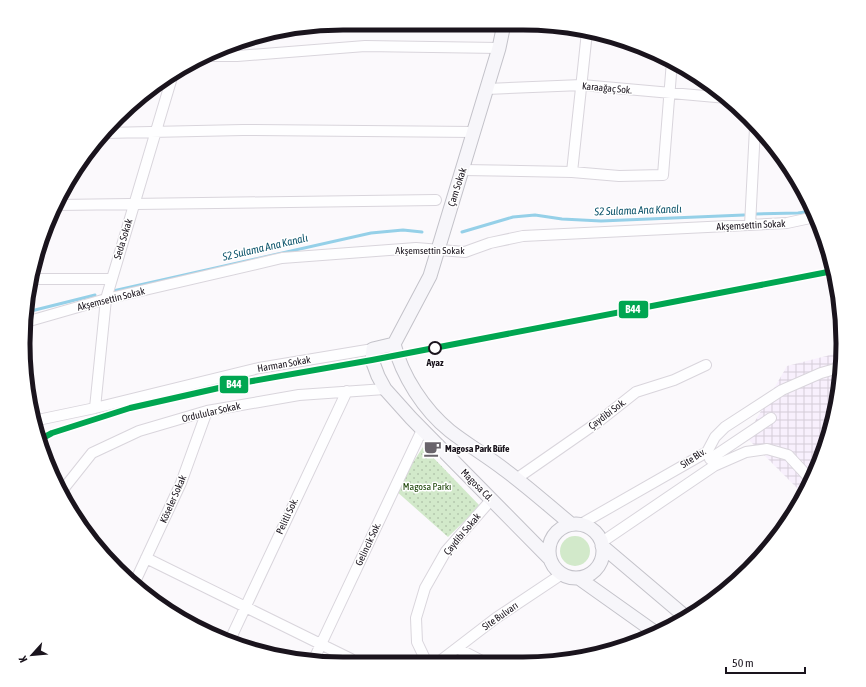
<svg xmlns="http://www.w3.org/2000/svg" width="866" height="687" font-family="'Asap Condensed',sans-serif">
<defs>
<pattern id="industrial-grid" width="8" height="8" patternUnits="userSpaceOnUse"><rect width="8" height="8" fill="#f8f0fd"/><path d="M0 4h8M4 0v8" fill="none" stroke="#d4cdd8"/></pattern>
<pattern id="park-dots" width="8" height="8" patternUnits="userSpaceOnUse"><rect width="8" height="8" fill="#d2e9ca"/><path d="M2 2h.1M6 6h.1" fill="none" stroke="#b4c7ad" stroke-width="1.8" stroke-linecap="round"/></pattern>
</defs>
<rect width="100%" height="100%" fill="#fbf9fc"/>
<path fill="url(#industrial-grid)" d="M842 352V365L832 427 810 485 804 495 746 437 787 366Z"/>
<path fill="#d2e9ca" d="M560 551a15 15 0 1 1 30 0a15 15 0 1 1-30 0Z"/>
<path fill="url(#park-dots)" d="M423 447 480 506 448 537 395 490Z"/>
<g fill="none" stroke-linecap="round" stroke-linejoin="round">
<path stroke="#95d0e8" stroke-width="3" d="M756 214 798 213 812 211
M462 232 513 217 535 215 562 219 601 221 744 215
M113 291 371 233 403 230 422 232
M27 312 95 295"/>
<defs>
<path id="minor" d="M207 56H237L365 46 499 48
M487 89 582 85 727 98
M104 133 243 130 474 132
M463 170 572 172 619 176 663 175 672 61
M572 172 587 32
M57 205 436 200
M750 225 755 128
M32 279H111
M26 322 106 299 282 258 416 248 465 252 490 243 523 236 787 223 815 217
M95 408 106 299 173 74
M33 421 95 408 259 368 373 349
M710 459 771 418
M516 479 598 422 636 392 674 380 706 365
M61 492 92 453 139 431 207 411 299 395 385 389
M581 524 707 452 715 437 725 427 782 390 821 373 842 367
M602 542 714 466 746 452 767 449 788 455 812 481
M146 558 351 659
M134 584 181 483 207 411
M229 642 347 391
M457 648 484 662
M314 659 422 430
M426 661 417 642 416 618 425 588 446 551 491 500
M440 661 496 618 562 574"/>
<path id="major" d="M394 344 430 276 499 48 504 24
M394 344 373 349 372 360 378 376 385 389 411 418 549 558
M394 344C402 376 424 410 450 431 468 445 487 456 505 470 528 487 549 506 571 524
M549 551a27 27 0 1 1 54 0a27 27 0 1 1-54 0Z
M602 546 687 618
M580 579 656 633"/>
</defs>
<use href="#minor" stroke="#d9d5dc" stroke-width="12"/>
<use href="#major" stroke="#c3c2c9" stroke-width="15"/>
<use href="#minor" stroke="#fefeff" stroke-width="10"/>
<use href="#major" stroke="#f7f6fa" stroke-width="13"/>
<defs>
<path id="rail-1" d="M39 440 52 433 130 408 241 383 372 360 833 271"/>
</defs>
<use href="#rail-1" stroke="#fff" stroke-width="9"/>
<use href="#rail-1" stroke="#00a651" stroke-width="6"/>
</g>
<defs>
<symbol id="cafe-bare" viewBox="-9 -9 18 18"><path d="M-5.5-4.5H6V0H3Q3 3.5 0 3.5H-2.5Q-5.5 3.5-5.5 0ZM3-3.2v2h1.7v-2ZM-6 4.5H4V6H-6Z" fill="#69646b" stroke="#fff" stroke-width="2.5" paint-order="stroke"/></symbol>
</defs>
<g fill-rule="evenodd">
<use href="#cafe-bare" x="420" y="436" width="25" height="25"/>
</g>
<circle fill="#fff" stroke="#1a141d" stroke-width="2" cx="435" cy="348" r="6"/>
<g text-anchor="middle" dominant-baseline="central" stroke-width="3" stroke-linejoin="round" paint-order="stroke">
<g font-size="10" fill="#1a141d" stroke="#fff">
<text transform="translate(607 88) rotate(5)">Karaağaç Sok.</text>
<text transform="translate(457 187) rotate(-72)">Çam Sokak</text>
<text transform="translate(751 225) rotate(-3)">Akşemsettin Sokak</text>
<text transform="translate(123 239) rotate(-73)">Seda Sokak</text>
<text x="430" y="250">Akşemsettin Sokak</text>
<text transform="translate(111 299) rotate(-14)">Akşemsettin Sokak</text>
<text transform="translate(284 364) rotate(-10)">Harman Sokak</text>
<text transform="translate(211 412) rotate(-13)">Ordulular Sokak</text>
<text transform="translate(607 414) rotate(-37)">Çaydibi Sok.</text>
<text transform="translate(693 458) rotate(-33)">Site Blv.</text>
<text transform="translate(477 485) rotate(45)">Magosa Cd.</text>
<text transform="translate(173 499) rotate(-66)">Köseler Sokak</text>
<text transform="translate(287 516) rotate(-65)">Pelitli Sok.</text>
<text transform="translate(462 534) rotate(-50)">Çaydibi Sokak</text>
<text transform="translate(368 544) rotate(-65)">Gelincik Sok.</text>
<text transform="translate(500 616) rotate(-35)">Site Bulvarı</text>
</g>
<g font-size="10" font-weight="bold" fill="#1a141d" stroke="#fff">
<text x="435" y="362">Ayaz</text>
</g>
<g font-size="10" font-weight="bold" fill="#1a141d" stroke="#fff" text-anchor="start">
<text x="445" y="448">Magosa Park Büfe</text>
</g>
<g font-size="10" fill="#174002" stroke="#fff">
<text x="427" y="486">Magosa Parkı</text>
</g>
<g font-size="11" font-style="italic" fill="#0d546b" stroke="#fff">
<text transform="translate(638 210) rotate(-2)">S2 Sulama Ana Kanalı</text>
<text transform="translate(265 247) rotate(-13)">S2 Sulama Ana Kanalı</text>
</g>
</g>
<path d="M0 0H866V687H0ZM343 30H523A313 313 0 0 1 836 343V344A313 313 0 0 1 523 657H343A313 313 0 0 1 30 344V343A313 313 0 0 1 343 30Z" fill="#fff" fill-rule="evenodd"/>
<path fill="none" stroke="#1a141d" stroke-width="5" d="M343 30H523A313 313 0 0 1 836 343V344A313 313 0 0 1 523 657H343A313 313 0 0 1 30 344V343A313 313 0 0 1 343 30Z"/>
<g stroke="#fff" stroke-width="1.5">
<rect x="618" y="300" width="31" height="19" rx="4" fill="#00a651"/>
<rect x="219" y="375" width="30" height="19" rx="4" fill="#00a651"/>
</g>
<g font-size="11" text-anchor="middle" font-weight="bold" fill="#fff">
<text x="633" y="313">B44</text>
<text x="234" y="388">B44</text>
</g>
<g transform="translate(32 655) rotate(243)" stroke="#ffffff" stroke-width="3" paint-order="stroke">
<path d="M0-3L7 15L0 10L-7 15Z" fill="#1a141d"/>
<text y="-6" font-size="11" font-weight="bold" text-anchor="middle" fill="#1a141d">K</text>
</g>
<path d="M726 667v6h79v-6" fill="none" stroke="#1a141d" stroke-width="2"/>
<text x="732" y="667" font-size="12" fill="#1a141d" stroke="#ffffff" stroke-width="3" paint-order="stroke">50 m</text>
</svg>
